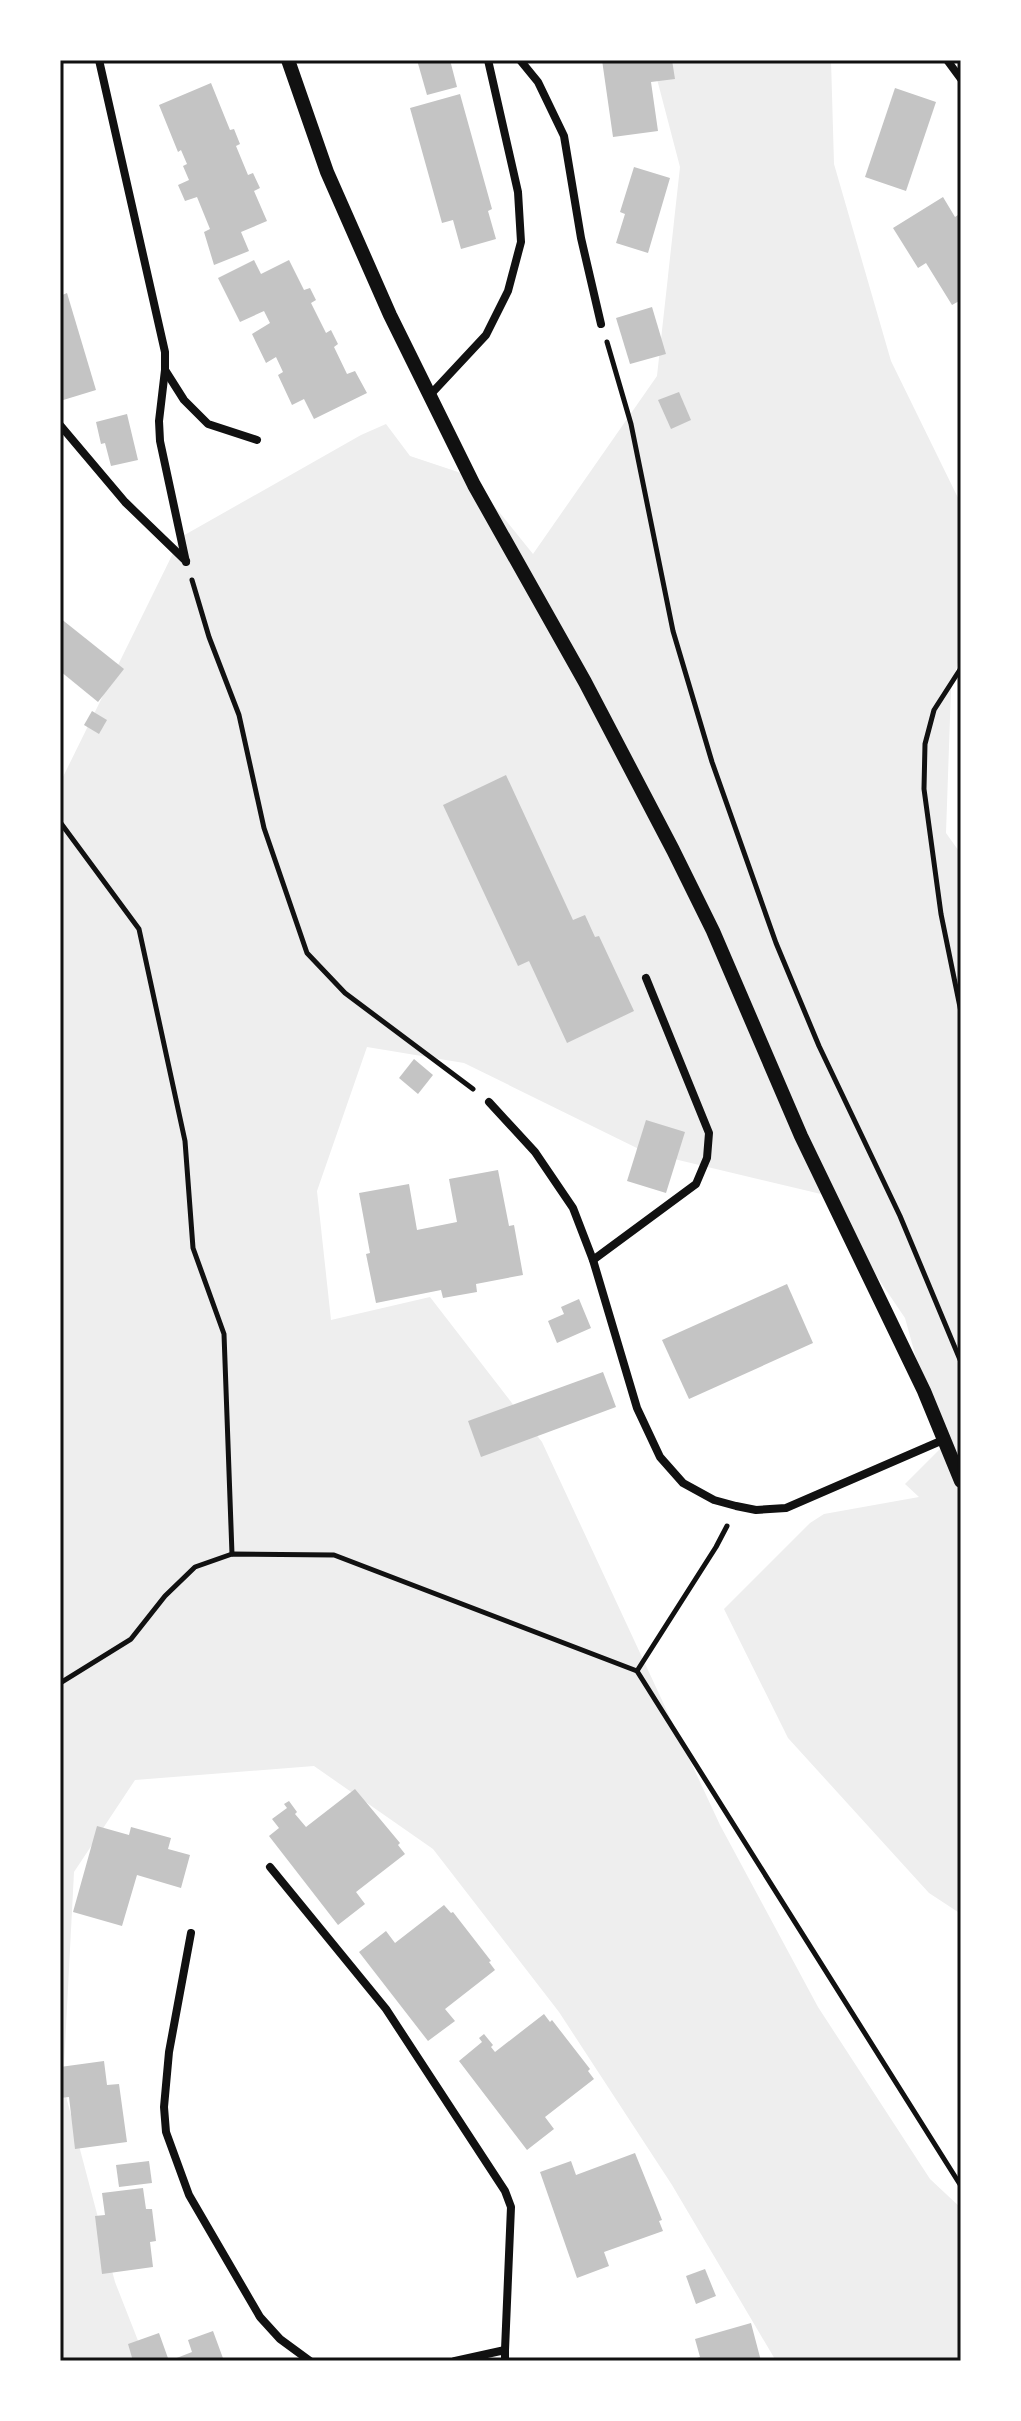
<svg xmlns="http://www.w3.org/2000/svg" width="1021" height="2421" font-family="Roboto,sans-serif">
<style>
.green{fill:#eee}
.building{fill:#c4c4c4}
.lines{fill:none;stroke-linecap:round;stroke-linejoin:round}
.path{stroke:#111;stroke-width:5}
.minor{stroke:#111;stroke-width:8}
.tertiary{stroke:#111;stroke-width:14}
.neatline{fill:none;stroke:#111;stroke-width:3}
</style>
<rect width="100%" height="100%" fill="#fff"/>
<path class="green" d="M652,60H831L834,164L891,361L961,504V651L951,689L946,833L961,854V1914L929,1893L788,1738L724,1609L810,1523L824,1514L919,1497L905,1484L941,1448L905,1318L821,1194L645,1152L464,1063L367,1047L317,1191L331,1320L430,1297L542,1442L720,1825L818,2007L930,2179L961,2208V2361H776L672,2185L559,2012L433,1849L314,1766L135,1780L74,1872L63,2085L115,2282L146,2361H60V783L181,537L361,435L386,424L410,456L470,476L533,554L657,376L680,167Z"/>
<g class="building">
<path d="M417,60H450L457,87L427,95Z"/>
<path d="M602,60H672L675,79L651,82L658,131L613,137Z"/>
<path d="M211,83L230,130L234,129L240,144L236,146L248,175L253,173L260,188L254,191L267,221L241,232L249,251L214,265L204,232L210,229L197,197L185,201L178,185L189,180L183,166L187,164L181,150L178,152L159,105Z"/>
<path d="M895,88L936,102L906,191L865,177Z"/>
<path d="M460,94L492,209L488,211L496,239L461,249L453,220L442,223L410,108Z"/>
<path d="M634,167L670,178L648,253L616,243L625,214L620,212Z"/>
<path d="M943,197L955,217L961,213V300L952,305L926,263L918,268L893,228Z"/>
<path d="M254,260L261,274L289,260L304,290L310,288L316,300L311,303L326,333L331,330L338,344L334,347L347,374L355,371L367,393L314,419L304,399L292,405L278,375L283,372L276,357L266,363L252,334L270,323L264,311L240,322L218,278Z"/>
<path d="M67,293L96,390L60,401V296Z"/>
<path d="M652,307L666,354L630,364L616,318Z"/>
<path d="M679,392L691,420L671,429L658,400Z"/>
<path d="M127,414L138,460L111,466L105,443L101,444L96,422Z"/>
<path d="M60,618L124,669L98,702L60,671Z"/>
<path d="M92,711L107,720L99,734L84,725Z"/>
<path d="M506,775L573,920L585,915L595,937L599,936L634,1011L567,1043L529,961L518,966L443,805Z"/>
<path d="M414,1059L433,1075L418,1094L399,1078Z"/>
<path d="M646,1120L685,1132L666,1193L627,1181Z"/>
<path d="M498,1170L509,1226L514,1225L523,1275L476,1284L477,1292L443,1298L441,1290L376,1303L366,1254L370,1253L359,1193L409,1184L417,1230L457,1222L449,1179Z"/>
<path d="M787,1284L813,1343L689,1399L662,1340Z"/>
<path d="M579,1299L591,1328L557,1343L548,1321L564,1314L561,1307Z"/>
<path d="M603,1372L616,1407L481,1457L468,1421Z"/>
<path d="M355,1789L400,1843L398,1845L405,1854L356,1892L365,1904L338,1925L269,1836L279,1828L272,1819L287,1808L284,1804L289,1801L297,1812L295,1814L306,1827Z"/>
<path d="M97,1826L129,1835L131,1827L171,1838L168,1849L190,1855L181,1888L137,1875L122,1926L73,1912Z"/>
<path d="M444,1905L451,1913L453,1912L491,1961L489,1962L495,1970L445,2009L455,2021L428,2041L359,1952L386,1931L395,1943Z"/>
<path d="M544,2014L550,2022L552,2020L590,2069L588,2071L594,2079L545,2117L554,2129L527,2150L459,2061L482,2042L479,2038L484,2034L493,2045L491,2047L495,2052Z"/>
<path d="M104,2061L107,2085L119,2084L127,2142L75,2149L69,2097L60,2098V2067Z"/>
<path d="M635,2153L662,2220L659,2221L663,2231L604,2252L609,2266L577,2278L540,2172L571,2161L576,2175Z"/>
<path d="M149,2161L152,2183L119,2187L116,2165Z"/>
<path d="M143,2188L146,2209H152L156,2241L150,2242L153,2267L102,2274L95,2216L105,2215L102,2193Z"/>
<path d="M705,2269L716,2296L696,2304L686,2276Z"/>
<path d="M751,2323L761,2361H688L700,2357L695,2339Z"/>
<path d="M213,2331L224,2361H133L128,2344L159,2333L169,2361L192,2352L188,2340Z"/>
</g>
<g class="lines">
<g class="path">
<path d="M607,342L631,424L673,631L712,762L776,943L819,1046L900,1216L961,1362"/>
<path d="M192,580L209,637L239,715L264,828L307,953L345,993L473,1089"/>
<path d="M961,668L934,710L925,744L924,789L941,914L961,1012"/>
<path d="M60,822L139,929L185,1141L193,1248L224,1334L232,1554"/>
<path d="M637,1671L716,1547L727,1526"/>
<path d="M60,1683L131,1639L165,1596L195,1567L232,1554L334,1555L637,1671L961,2186"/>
</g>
<g class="minor">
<path d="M99,60L165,352V370L184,400L208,424L257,440"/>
<path d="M520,60L538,82L564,136L581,238L601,324"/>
<path d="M947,60L961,79"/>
<path d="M165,370L159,421L160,441L186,562"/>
<path d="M430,395L486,335L508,291L521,242L518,192L488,60"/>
<path d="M60,425L125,502L186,561"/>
<path d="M489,1102L535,1152L573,1208L593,1260L637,1408L660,1457L683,1483L714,1500L736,1506L756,1510L786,1508L943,1440"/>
<path d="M593,1260L696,1184L707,1158L709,1133L646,978"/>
<path d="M270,1867L386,2009L505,2191L511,2207L505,2350"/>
<path d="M191,1933L169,2052L164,2107L166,2132L189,2195L260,2317L280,2339L310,2361"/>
<path d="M455,2361L505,2350V2361"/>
</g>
<path class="tertiary" d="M288,60L327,172L390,315L474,485L585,682L673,850L713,931L801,1136L924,1391L961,1481"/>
</g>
<rect width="1021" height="2421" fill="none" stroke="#ffffff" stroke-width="124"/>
<rect x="62" y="62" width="897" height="2297" class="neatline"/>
</svg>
